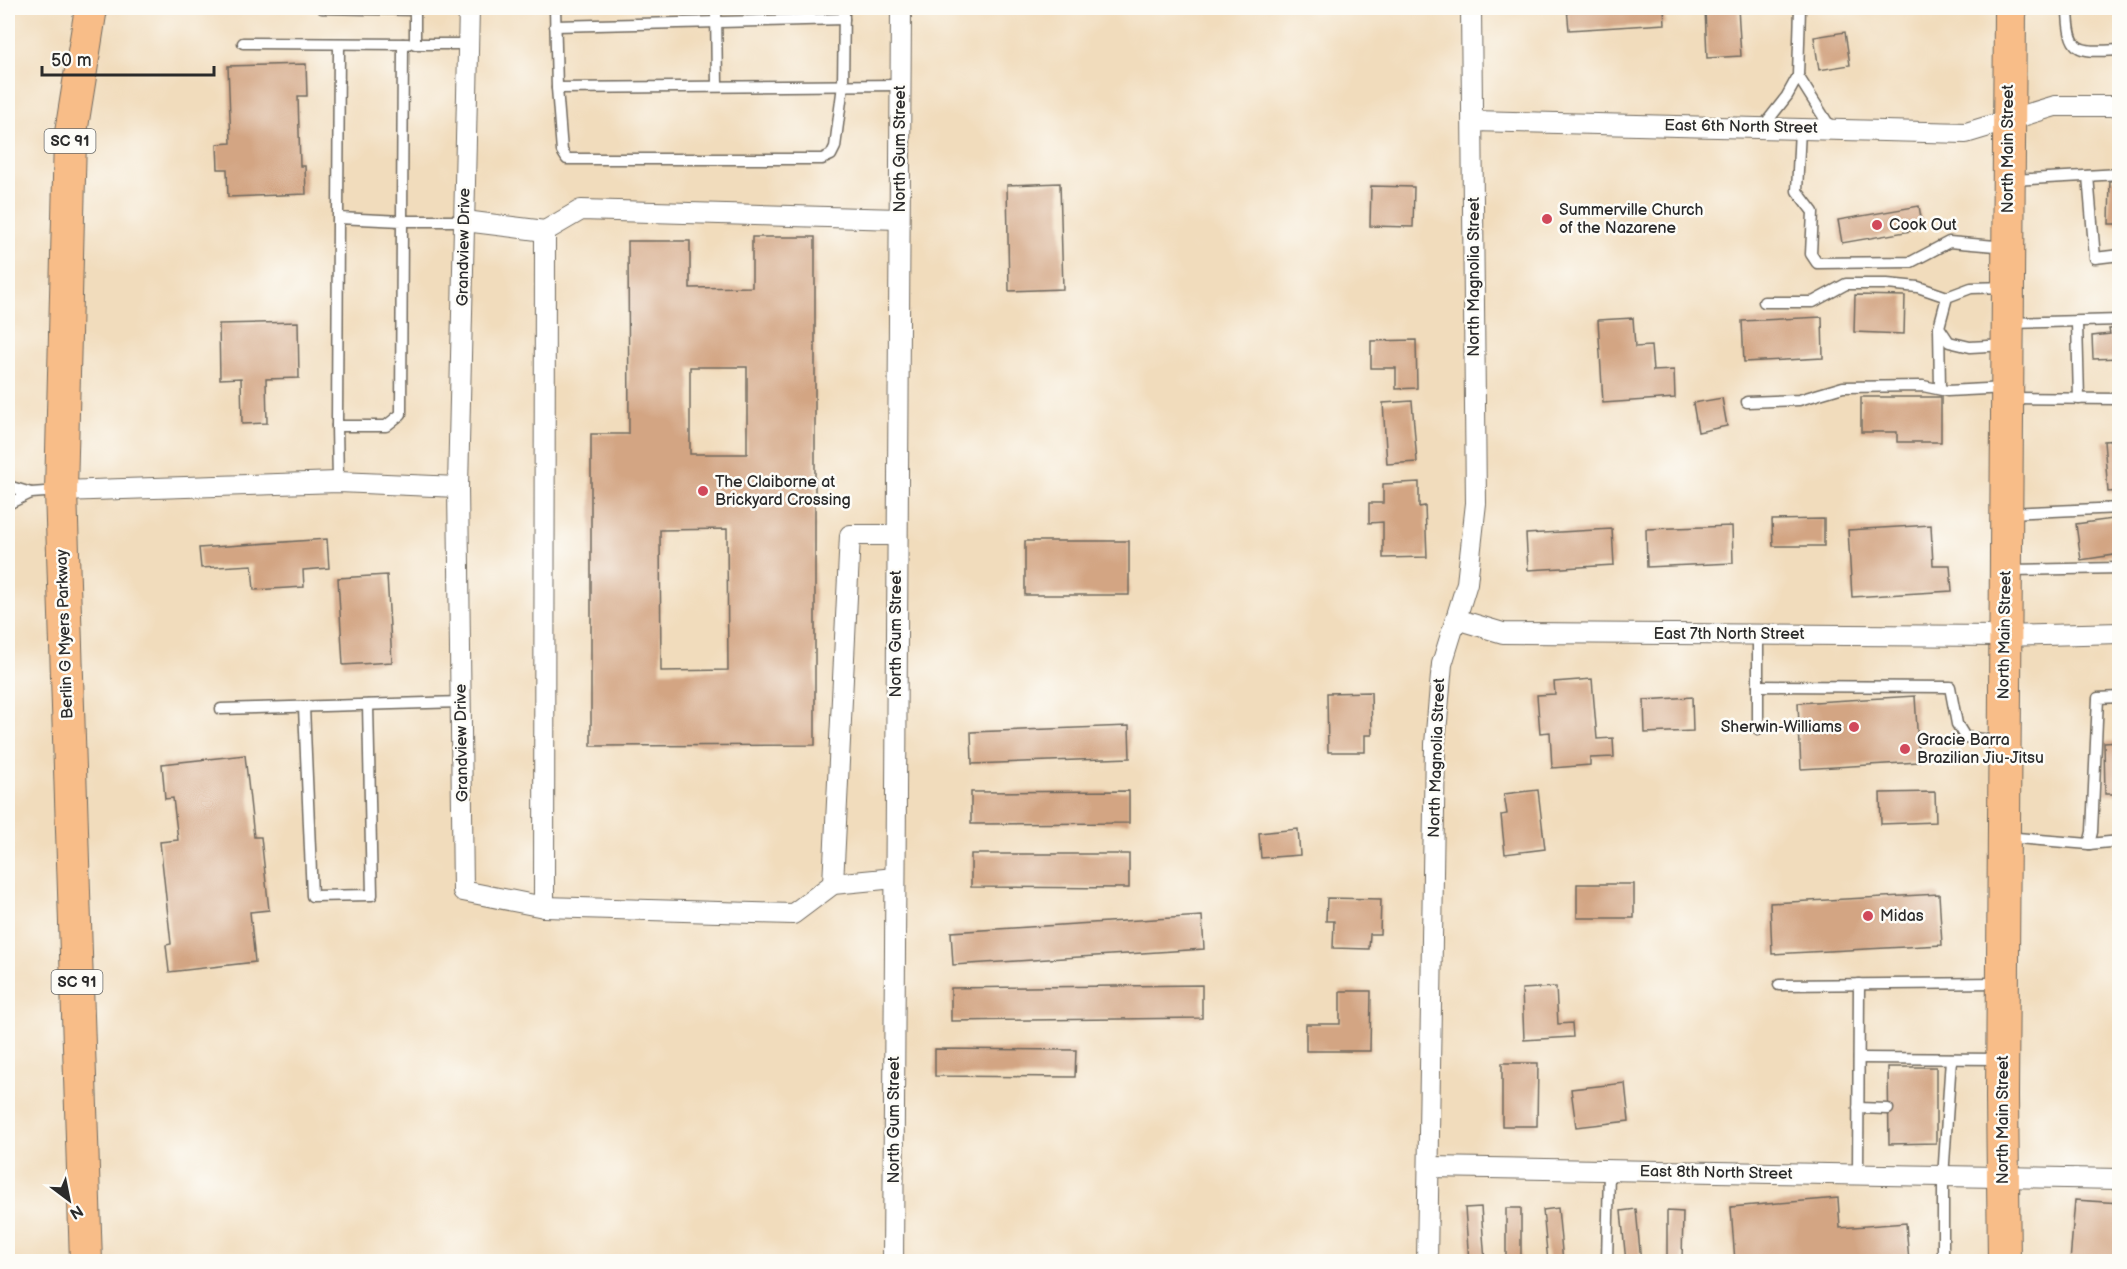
<svg xmlns="http://www.w3.org/2000/svg" width="2127" height="1269" font-family="'Balsamiq Sans',sans-serif">
<style>
.building{fill:#d3a583;fill-rule:evenodd}
.lines{fill:none;stroke-linecap:round;stroke-linejoin:round}
.lane-casing{stroke:#70695e;stroke-width:13}
.street-casing{stroke:#70695e;stroke-width:22}
.primary-casing{stroke:#70695e;stroke-width:34}
.lane{stroke:#fff;stroke-width:10}
.street{stroke:#fff;stroke-width:20}
.primary{stroke:#f8bd88;stroke-width:32}
.poi-dot{fill:#d1495b;stroke:#fdfcf7;stroke-width:2}
.labels{text-anchor:middle;dominant-baseline:central;stroke-width:5;stroke-linejoin:round;paint-order:stroke}
.shield{fill:#fdfcf7;stroke:#6a6a68;stroke-width:1.5}
.shield-label{font-size:15px;font-weight:bold;fill:#2b2b2b}
.street-label{font-size:16px;fill:#2b2b2b;stroke:#fdfcf7}
.poi-label{font-size:16px;fill:#2b2b2b;stroke:#fdfcf7;text-anchor:start}
</style>
<rect width="100%" height="100%" fill="#fdfcf7"/>
<filter id="ink" filterUnits="userSpaceOnUse"><feTurbulence type="fractalNoise" baseFrequency=".0167" numOctaves="2"/><feDisplacementMap in="SourceGraphic" scale="12" xChannelSelector="R" yChannelSelector="G"/><feConvolveMatrix kernelMatrix="1 2 1 2 8 2 1 2 1" color-interpolation-filters="sRGB"/></filter>
<filter id="wash" filterUnits="userSpaceOnUse"><feTurbulence type="fractalNoise" baseFrequency=".008" numOctaves="4" result="noise"/><feDisplacementMap in="SourceGraphic" scale="24" xChannelSelector="R" yChannelSelector="G"/><feGaussianBlur stdDeviation="1.35" result="paint"/><feColorMatrix in="noise" values="0 0 0 0 0 0 0 0 0 0 0 0 0 0 0 0 0 1.4 0 .05"/><feComposite in="paint" operator="in"/></filter>
<g filter="url(#wash)">
<rect width="100%" height="100%" fill="#f1dcbc"/>
<g id="blocks">
<g class="building">
<path d="M1567,8H1664L1665,24L1569,30Z"/>
<path d="M1705,8H1738L1741,56L1707,58Z"/>
<path d="M1845,32L1850,65L1819,70L1814,37Z"/>
<path d="M306,64L307,96H298L300,166H305L306,194L228,197L227,169H218L217,144L231,143L228,66Z"/>
<path d="M2110,179H2120V224H2109Z"/>
<path d="M1060,183L1063,289L1009,291L1007,185Z"/>
<path d="M1371,186L1414,187L1413,227L1370,226Z"/>
<path d="M1919,206L1923,229L1842,243L1838,220Z"/>
<path d="M752,237H815V745L591,746V434H629L628,241H690V288L752,287ZM690,367H747V454H690ZM727,529L728,670L661,671L660,530Z"/>
<path d="M1855,295L1905,296L1904,334L1854,332Z"/>
<path d="M1822,317L1823,358L1744,362L1742,321Z"/>
<path d="M1633,318L1635,347L1651,346L1653,371L1674,370L1675,398L1603,403L1598,320Z"/>
<path d="M298,322L299,378L266,379L267,423L242,424L241,378L220,379L219,324Z"/>
<path d="M2120,328V358L2093,359L2092,336L2110,334L2109,329Z"/>
<path d="M1416,340L1417,388L1396,389V368H1371V341Z"/>
<path d="M1861,397H1941V442H1897V432H1861Z"/>
<path d="M1722,398L1727,426L1698,432L1693,403Z"/>
<path d="M1412,401L1417,462L1387,464L1383,403Z"/>
<path d="M2120,440V491L2108,492L2104,441Z"/>
<path d="M1419,482V507L1425,506L1427,557L1383,558V522L1369,523V503H1383V484Z"/>
<path d="M2120,518V554L2081,560L2076,524Z"/>
<path d="M1824,519V546H1773L1772,520Z"/>
<path d="M1931,525L1933,565H1950L1952,591L1852,597L1848,530Z"/>
<path d="M1732,526L1733,563L1647,567L1646,529Z"/>
<path d="M1612,529L1614,565L1528,570L1526,534Z"/>
<path d="M327,539L329,568L303,570L304,587L254,590L252,565L201,568L199,548Z"/>
<rect x="1025" y="541" width="104" height="54"/>
<path d="M387,575L392,662L343,665L338,578Z"/>
<path d="M1592,679L1597,739L1613,738L1614,757L1590,758V765L1552,768L1550,732L1540,733L1537,695L1555,694L1554,682Z"/>
<path d="M1371,692L1372,735H1365V752H1328L1327,693Z"/>
<path d="M1915,696L1919,762L1801,769L1798,703Z"/>
<path d="M1692,697L1693,731L1645,733L1644,700Z"/>
<path d="M1129,726L1130,758L972,764L971,732Z"/>
<path d="M2120,741V794H2105L2104,742Z"/>
<path d="M245,755L254,837H261L269,910L250,912L255,962L169,972L166,945L171,944L160,842L178,840L173,798L165,799L162,764Z"/>
<path d="M1538,790L1545,849L1505,854L1501,815L1507,814L1504,794Z"/>
<path d="M1129,791V823L971,824V792Z"/>
<path d="M1935,792L1936,822L1881,824L1880,793Z"/>
<path d="M1298,829L1300,855L1261,858L1259,833Z"/>
<path d="M971,854H1129V888L971,887Z"/>
<rect x="1577" y="884" width="57" height="34"/>
<path d="M1939,894L1942,945L1772,954L1770,903Z"/>
<path d="M1327,898L1381,899L1380,934H1370L1369,949L1333,948L1334,921H1326Z"/>
<path d="M1202,916L1204,949L953,965L951,932Z"/>
<path d="M1202,985V1018L951,1021V988Z"/>
<path d="M1556,987L1558,1024L1572,1023L1573,1037L1524,1040L1522,989Z"/>
<path d="M1340,991H1371L1370,1051H1306V1024H1340Z"/>
<path d="M935,1049L1076,1050L1075,1077L935,1076Z"/>
<path d="M1502,1063H1538L1537,1126H1502Z"/>
<path d="M1888,1067H1936V1143L1889,1144Z"/>
<path d="M1625,1083L1629,1121L1576,1127L1571,1089Z"/>
<path d="M1838,1198L1840,1228L1906,1223L1909,1262H1735L1731,1207Z"/>
<path d="M2075,1200L2120,1203V1262H2070Z"/>
<path d="M1481,1207L1485,1262H1469L1465,1208Z"/>
<rect x="1506" y="1208" width="15" height="51"/>
<path d="M1558,1208L1563,1262H1548L1543,1210Z"/>
<path d="M1636,1209L1641,1262H1626L1621,1211Z"/>
<path d="M1667,1211L1683,1212L1682,1262H1667Z"/>
</g>
</g>
</g>
<g filter="url(#ink)">
<use href="#blocks" fill-opacity="0" stroke="#70695e" stroke-width="1.5"/>
<g class="lines">
<g class="lane-casing">
<g id="lane">
<path d="M322,8L415,10V44H468"/>
<path d="M555,8L557,88L900,85"/>
<path d="M716,8L717,86"/>
<path d="M2068,8C2069,54 2077,52 2120,50"/>
<path d="M555,26L844,19"/>
<path d="M243,43L408,44"/>
<path d="M403,44L402,221H465"/>
<path d="M1798,76L1832,130"/>
<path d="M557,88L562,151L567,159H822L831,155L835,147L843,85L844,8"/>
<path d="M1762,128L1787,96L1798,76L1800,8"/>
<path d="M1800,129L1797,191L1813,212L1811,254L1817,263L1911,262L1949,242L2007,247"/>
<path d="M2088,176L2095,258L2120,255"/>
<path d="M2012,180L2120,174"/>
<path d="M338,218L337,426H386L401,414L402,221L338,218L339,44"/>
<path d="M1764,302H1813L1846,284H1887L1918,287L1947,297"/>
<path d="M2009,323L2120,320"/>
<path d="M2077,323L2079,399"/>
<path d="M1939,327L1940,389"/>
<path d="M2006,345L1970,347L1949,342L1939,327L1947,297L1971,288L2007,287"/>
<path d="M2009,398L2120,399"/>
<path d="M1747,402L1799,400L1843,387L1923,386L1947,391L2006,388"/>
<path d="M337,426L338,482"/>
<path d="M8,486L31,493"/>
<path d="M8,504L31,493L59,491"/>
<path d="M2009,513L2120,508"/>
<path d="M2009,570L2120,568"/>
<path d="M1758,686L1950,687L1957,724L1965,737L2000,741"/>
<path d="M304,707L312,896L372,895L368,705"/>
<path d="M221,709L461,702"/>
<path d="M1758,729V634"/>
<path d="M2005,837L2089,844L2092,832L2098,698L2120,697"/>
<path d="M2089,844L2120,841"/>
<path d="M1779,985L2000,983"/>
<path d="M1859,1058L1999,1059"/>
<path d="M1858,1108L1888,1109"/>
<path d="M1858,1176L1859,984"/>
<path d="M1607,1262L1609,1171"/>
<path d="M1943,1262V1178L1951,1059"/>
</g>
</g>
<g class="street-casing">
<g id="street">
<path d="M1473,121L1966,133L2055,106H2120"/>
<path d="M465,221L545,231L581,210L899,219"/>
<path d="M458,487L463,891L544,907L545,231"/>
<path d="M61,491L338,482L458,487L469,8"/>
<path d="M1456,619L1503,633L2004,636L2120,633"/>
<path d="M833,884L850,535H897"/>
<path d="M544,907L793,914L833,884L895,878"/>
<path d="M1429,1167L2120,1179"/>
<path d="M893,1262L901,8"/>
<path d="M1427,1262L1435,744L1442,664L1467,583L1476,503L1471,8"/>
</g>
</g>
<g class="primary-casing">
<g id="primary">
<path d="M86,1262L61,491L70,139L91,8"/>
<path d="M2004,1262L2002,1097L2010,8"/>
</g>
</g>
<use href="#lane" class="lane"/>
<use href="#street" class="street"/>
<use href="#primary" class="primary"/>
</g>
</g>
<g class="poi-dot">
<circle cx="1547" cy="219" r="6"/>
<circle cx="1877" cy="225" r="6"/>
<circle cx="703" cy="491" r="6"/>
<circle cx="1854" cy="727" r="6"/>
<circle cx="1905" cy="749" r="6"/>
<circle cx="1868" cy="916" r="6"/>
</g>
<g class="labels">
<g class="shield">
<rect x="44.5" y="129" width="51" height="24" rx="4.5"/>
<rect x="51.5" y="970" width="51" height="24" rx="4.5"/>
</g>
<g class="shield-label">
<text x="70" y="141">SC 91</text>
<text x="77" y="982">SC 91</text>
</g>
<g class="street-label">
<text transform="translate(1741 127) rotate(1)">East 6th North Street</text>
<text transform="translate(900 149) rotate(-90)">North Gum Street</text>
<text transform="translate(2008 149) rotate(-90)">North Main Street</text>
<text transform="translate(464 247) rotate(-89)">Grandview Drive</text>
<text transform="translate(1474 277) rotate(-90)">North Magnolia Street</text>
<text transform="translate(65 634) rotate(-92)">Berlin G Myers Parkway</text>
<text transform="translate(896 634) rotate(-90)">North Gum Street</text>
<text x="1729" y="634">East 7th North Street</text>
<text transform="translate(2005 635) rotate(-89)">North Main Street</text>
<text transform="translate(462 743) rotate(-91)">Grandview Drive</text>
<text transform="translate(1437 758) rotate(-88)">North Magnolia Street</text>
<text transform="translate(894 1120) rotate(-90)">North Gum Street</text>
<text transform="translate(2003 1120) rotate(-90)">North Main Street</text>
<text transform="translate(1716 1173) rotate(1)">East 8th North Street</text>
</g>
<g class="poi-label">
<text x="1559" y="210">Summerville Church<tspan x="1559" dy="18">of the Nazarene</tspan></text>
<text x="1889" y="225">Cook Out</text>
<text x="715" y="482">The Claiborne at<tspan x="715" dy="18">Brickyard Crossing</tspan></text>
<text x="1842" y="727" text-anchor="end">Sherwin-Williams</text>
<text x="1917" y="740">Gracie Barra<tspan x="1917" dy="18">Brazilian Jiu-Jitsu</tspan></text>
<text x="1880" y="916">Midas</text>
</g>
</g>
<rect width="2127" height="1269" fill="none" stroke="#fdfcf7" stroke-width="30"/>
<g transform="translate(69 1200) rotate(148)" stroke="#fdfcf7" stroke-width="4.5" paint-order="stroke">
<path d="M0-4.5L10 22L0 15L-10 22Z" fill="#2b2b2b"/>
<text y="-9" font-size="16" font-weight="bold" text-anchor="middle" fill="#2b2b2b">N</text>
</g>
<path d="M42 66v9h172v-9" fill="none" stroke="#2b2b2b" stroke-width="3"/>
<text x="51" y="66" font-size="18" fill="#2b2b2b" stroke="#fdfcf7" stroke-width="4.5" paint-order="stroke">50 m</text>
</svg>
